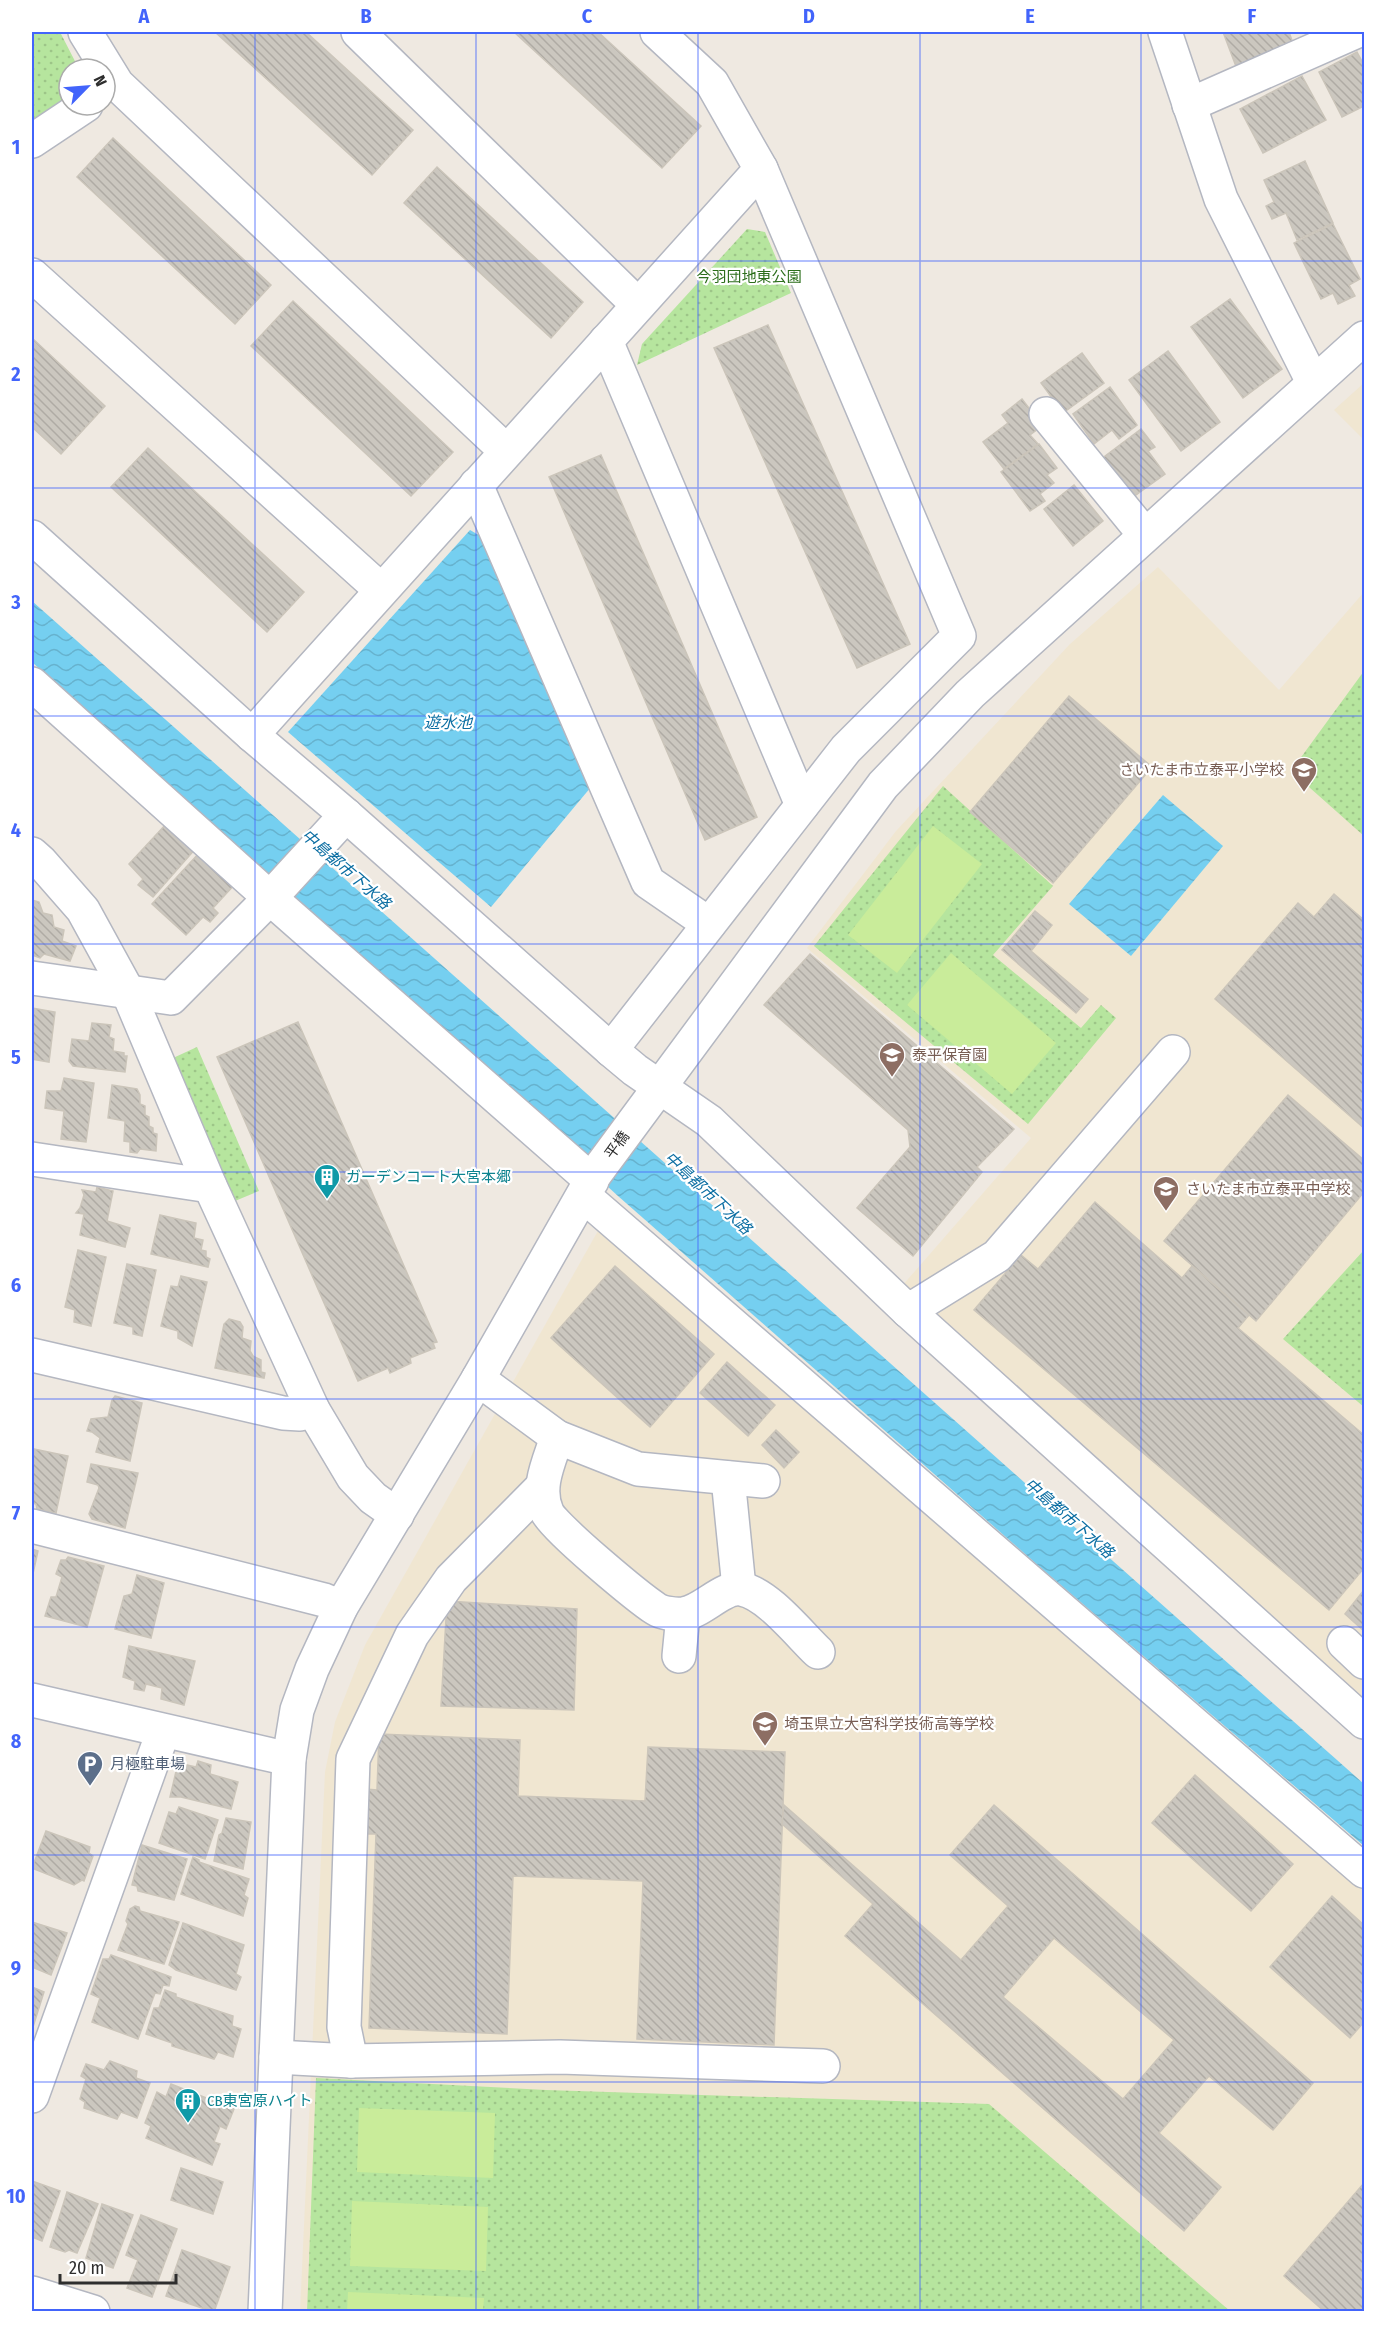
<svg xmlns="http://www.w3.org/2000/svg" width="1396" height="2343" font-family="'Fira Sans Condensed','Noto Sans JP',sans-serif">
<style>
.education{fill:#f0e6d1}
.park{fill:url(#park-dots)}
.pitch{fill:#c9ec9a}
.water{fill:url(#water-waves)}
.building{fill:url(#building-back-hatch);stroke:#cbc5ba;stroke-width:1.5;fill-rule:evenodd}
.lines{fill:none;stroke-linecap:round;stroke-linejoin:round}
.minor-casing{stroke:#b4b7c1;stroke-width:36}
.minor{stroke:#fff;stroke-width:33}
.grid{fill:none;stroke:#4264fb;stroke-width:1.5;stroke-opacity:0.55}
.labels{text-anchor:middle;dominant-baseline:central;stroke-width:4.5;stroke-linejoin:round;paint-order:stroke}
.park-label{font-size:15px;fill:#2c6e1b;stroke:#fff}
.education-label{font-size:15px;fill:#785e54;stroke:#fff;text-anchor:start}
.street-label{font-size:15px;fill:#2e2e2e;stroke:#fff}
.culture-label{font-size:15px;fill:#0d838f;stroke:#fff;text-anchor:start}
.service-label{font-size:15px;fill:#4e5e75;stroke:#fff;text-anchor:start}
.water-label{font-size:16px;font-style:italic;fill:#0d6fa3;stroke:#fff}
.neatline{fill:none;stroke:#4264fb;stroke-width:2}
.grid-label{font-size:20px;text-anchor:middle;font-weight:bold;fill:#4264fb}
</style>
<defs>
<pattern id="park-dots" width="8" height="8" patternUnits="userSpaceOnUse" patternTransform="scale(1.5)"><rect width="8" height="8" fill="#b6e59e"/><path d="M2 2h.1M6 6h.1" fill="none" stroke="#9dc588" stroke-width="1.8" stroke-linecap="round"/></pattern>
<pattern id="water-waves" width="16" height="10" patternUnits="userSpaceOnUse" patternTransform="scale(1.5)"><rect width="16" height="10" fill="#75cff0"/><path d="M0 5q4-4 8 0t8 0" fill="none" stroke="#66b2ce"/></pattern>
<pattern id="building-back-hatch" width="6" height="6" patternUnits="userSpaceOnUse" patternTransform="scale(1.5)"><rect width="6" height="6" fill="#cbc7bf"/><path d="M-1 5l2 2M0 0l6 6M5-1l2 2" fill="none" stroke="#afaba4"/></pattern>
</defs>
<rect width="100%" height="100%" fill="#efe9e1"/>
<g class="education">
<path d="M1364,383V440L1334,410Z"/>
<path d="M1158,567L1279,690L1364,592V1702L902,1286L1031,1138L807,948L896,831L1070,644Z"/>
<path d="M599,1229L1364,1891V2311L300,2312L325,1772L335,1722L365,1645Z"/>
</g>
<g class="park">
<path d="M32,32H60L79,69H69V97L32,122Z"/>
<path d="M747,229L765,232L791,293L637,365L642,344Z"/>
<path d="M1364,671V836L1291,771Z"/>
<path d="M943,786L1053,886L993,955L1081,1028L1101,1005L1116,1018L1028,1124L814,946Z"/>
<path d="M197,1047L259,1191L235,1201L173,1058Z"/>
<path d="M1364,1250V1407L1283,1339Z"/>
<path d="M316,2078L546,2090L989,2104L1230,2311L307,2312Z"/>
</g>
<g class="pitch">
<path d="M933,826L982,864L897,973L848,935Z"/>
<path d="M951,953L1056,1043L1012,1094L907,1005Z"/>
<path d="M359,2108L495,2113L493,2178L357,2172Z"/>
<path d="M352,2201L488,2207L486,2271L350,2266Z"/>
<path d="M348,2292L484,2298L483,2311H347Z"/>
</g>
<g class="water">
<path d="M470,530L496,545L596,781L491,907L288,732Z"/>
<path d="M32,601L1364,1784V1846L1041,1568L618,1196L32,662Z"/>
<path d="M1163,795L1223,846L1131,956L1069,904Z"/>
</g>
<g class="building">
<path d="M215,32H306L413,130L372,175Z"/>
<path d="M514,32H598L701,126L662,168Z"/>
<path d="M1223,32H1289L1294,46L1237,69Z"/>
<path d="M1357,52L1364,65V106L1342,117L1319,72Z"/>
<path d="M1302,76L1326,120L1263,153L1240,109Z"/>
<path d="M113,138L271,285L235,324L77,177Z"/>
<path d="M1305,161L1333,223L1297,240L1286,213L1272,219L1266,206L1274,202L1264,180Z"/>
<path d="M437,167L583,302L551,338L404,203Z"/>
<path d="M1333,224L1360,279L1349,285L1355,296L1338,304L1333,293L1321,299L1294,243Z"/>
<path d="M1230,299L1282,369L1243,398L1191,327Z"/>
<path d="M293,301L453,452L411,496L251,346Z"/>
<path d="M768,325L910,644L857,668L714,348Z"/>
<path d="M32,338L105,406L61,454L32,427Z"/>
<path d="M1168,351L1220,422L1181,451L1129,380Z"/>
<path d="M1082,353L1104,383L1063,413L1041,383Z"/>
<path d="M1110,387L1137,425L1119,439L1112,430L1094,444L1073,414Z"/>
<path d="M1022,399L1035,416L1038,429L1030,435L1038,444L1004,469L983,442L1008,423L1002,415Z"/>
<path d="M1141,429L1155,447L1148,451L1165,474L1129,500L1100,460Z"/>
<path d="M1039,444L1057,468L1047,475L1054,483L1040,494L1045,501L1030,511L1001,472Z"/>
<path d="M148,448L304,592L267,632L111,487Z"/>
<path d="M601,455L757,817L705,840L549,477Z"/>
<path d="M1074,485L1103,521L1073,546L1044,509Z"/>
<path d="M1069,696L1152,767L1053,883L970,812Z"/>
<path d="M167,823L196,848L153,897L138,885L143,879L129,864Z"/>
<path d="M200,852L235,884L213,908L218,913L210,922L203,917L186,935L152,904Z"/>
<path d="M1334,894L1364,920V1128L1215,999L1298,903L1314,917Z"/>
<path d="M32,900L39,902L43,913L52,915L54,927L64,930L62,941L76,946L70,961L44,954L40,958L32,955Z"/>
<path d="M1035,911L1052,925L1031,951L1088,999L1076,1013L1002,950Z"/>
<path d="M810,954L1014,1129L977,1167L982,1172L913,1256L857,1208L910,1147L908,1130L764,1005Z"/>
<path d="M32,1008L55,1012L49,1062L32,1059Z"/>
<path d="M298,1022L437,1342L433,1343L435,1348L410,1358L411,1363L390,1373L388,1368L358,1381L217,1057Z"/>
<path d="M92,1023L111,1025L109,1037L114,1039L113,1051L124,1053V1056H127L125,1072L73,1066L69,1061L72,1039L89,1041Z"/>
<path d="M64,1078L94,1083L86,1142L61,1139L64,1111L45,1108L47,1091H61Z"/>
<path d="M112,1085L137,1089L140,1095V1104L145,1106V1115L149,1117V1126L153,1128V1133L157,1134L156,1151L140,1149L137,1153L130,1152V1142L124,1141L125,1121L108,1118Z"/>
<path d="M1288,1095L1364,1160V1192L1256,1321L1164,1241Z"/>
<path d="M97,1187L113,1191L107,1221L130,1228L125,1247L80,1235L84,1214L76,1213L80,1208L84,1195L82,1190L96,1192Z"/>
<path d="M1095,1202L1182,1278L1192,1266L1249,1315L1238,1328L1364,1435V1568L1329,1610L974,1310L1021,1255L1038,1269Z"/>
<path d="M160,1215L196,1223L194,1238L203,1240L201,1250L206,1251V1257L210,1259L208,1267L151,1254Z"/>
<path d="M78,1250L106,1257L91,1326L74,1322L75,1310L65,1307Z"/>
<path d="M127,1264L156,1270L142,1336L133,1334V1327L114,1323Z"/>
<path d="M615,1266L714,1354L650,1427L551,1338Z"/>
<path d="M181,1276L207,1282L192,1346L178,1338V1331L161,1326L171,1286L178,1287Z"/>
<path d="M229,1319L240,1322L243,1327L242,1338L251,1341L250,1351L253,1356L261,1360V1372L265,1373L264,1378L215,1368L224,1324Z"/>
<path d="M727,1362L775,1405L748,1436L700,1393Z"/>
<path d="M115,1396L142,1403L130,1461L96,1452L100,1438L92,1432L87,1431L91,1419L108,1417L112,1400Z"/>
<path d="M776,1430L799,1452L784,1468L762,1445Z"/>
<path d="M34,1449L68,1456L56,1513L37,1509L36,1504L32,1503V1450Z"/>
<path d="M91,1464L138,1473L125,1528L92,1519L89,1514L99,1488L98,1485L87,1482Z"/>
<path d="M32,1549L38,1551L32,1578Z"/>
<path d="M68,1557L104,1566L87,1627L45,1616L51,1597H56L62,1577L56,1574L61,1560H66Z"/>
<path d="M137,1575L164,1583L151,1638L115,1629L124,1596L132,1594Z"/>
<path d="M1364,1590V1631L1345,1614Z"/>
<path d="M447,1601L577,1609L574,1710L441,1706Z"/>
<path d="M129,1646L195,1661L184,1705L161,1699L162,1688L146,1684L144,1691L134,1689L135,1681L123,1677Z"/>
<path d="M379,1734L520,1740L518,1796L645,1801L648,1747L785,1752L774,2045L637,2039L643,1881L513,1876L507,2034L369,2028L376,1834H365L366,1789L377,1790Z"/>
<path d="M198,1761L211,1765L210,1774L238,1782L231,1809L181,1797H170L178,1763L196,1767Z"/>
<path d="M1195,1775L1293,1864L1251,1911L1152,1823Z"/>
<path d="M784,1805L961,1960L1008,1906L950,1855L994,1805L1313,2083L1273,2130L1209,2076L1159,2133L1221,2187L1184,2231L845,1936L873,1904L782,1824ZM1054,1938L1174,2040L1123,2099L1003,1997Z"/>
<path d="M179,1807L218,1820L205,1859L159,1843L169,1812L176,1814Z"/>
<path d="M226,1818L251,1822L243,1869L214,1861L219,1835L222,1833Z"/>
<path d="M46,1831L90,1847L89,1853L93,1856L84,1881L82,1880L74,1885L32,1868Z"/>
<path d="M142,1845L187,1859L174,1900L138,1891L137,1886L132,1885Z"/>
<path d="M193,1857L199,1860V1862L249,1879L244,1895L248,1898L243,1916L181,1894Z"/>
<path d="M1332,1896L1364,1925V2022L1350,2038L1270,1967Z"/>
<path d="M135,1906L139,1907L140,1911L179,1922L164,1964L118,1950L128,1924L126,1921L130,1909Z"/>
<path d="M32,1922L67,1933L51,1975L32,1967Z"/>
<path d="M183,1923L244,1945L236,1974L241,1977L236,1990L176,1970L169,1965Z"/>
<path d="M111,1955L171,1977L169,1986L163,1985L160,1994L155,1993L138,2039L92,2022L100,1998L91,1994L103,1959H109Z"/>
<path d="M32,1987L44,1992L32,2030Z"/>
<path d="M165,1990L176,1994V1997L233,2016L232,2026L241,2029L233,2057L218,2052L214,2059L172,2046V2043L146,2034L154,2008H159Z"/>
<path d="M110,2061L137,2071L136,2078L150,2083L137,2118L121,2112L117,2119L84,2108L85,2102L80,2099L86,2079L81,2076L86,2064L104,2070Z"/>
<path d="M171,2084L234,2109L226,2129L220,2126L214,2142L220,2144L212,2165L146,2138L151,2126L145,2123L157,2092L166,2097Z"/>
<path d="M181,2168L223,2182L213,2214L171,2200Z"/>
<path d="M32,2181L60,2191L42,2241L32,2237Z"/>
<path d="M1364,2183V2312H1325L1284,2276Z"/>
<path d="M67,2192L98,2204L77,2253L69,2250L65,2252L50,2247Z"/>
<path d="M102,2204L133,2215L113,2268L86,2258Z"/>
<path d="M141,2215L177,2229L152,2297L127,2288L138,2260L126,2255Z"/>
<path d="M182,2250L230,2267L214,2312L166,2296Z"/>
</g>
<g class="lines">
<g class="minor-casing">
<g id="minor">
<path d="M85,32L117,84L506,451"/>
<path d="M358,32L638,305"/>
<path d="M1165,32L1221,199L1313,382"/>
<path d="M1189,105L1355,32"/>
<path d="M32,141L86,105"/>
<path d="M32,275L381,590"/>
<path d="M606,341L802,805"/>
<path d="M1046,414L1145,535"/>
<path d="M476,485L648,882L709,924"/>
<path d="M32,537L252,735L346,815L611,1050L635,1070L709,1121L908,1311L997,1256L1173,1052"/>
<path d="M32,684L270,898L592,1181"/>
<path d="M252,735L761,169L712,83L657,32"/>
<path d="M32,854L41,862L83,910L128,992L210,1186L313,1410L353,1477L373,1498L397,1515"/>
<path d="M32,978L171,998L270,898L346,815"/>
<path d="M611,1050L846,749L959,636L761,169"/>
<path d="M32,1159L210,1186"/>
<path d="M584,1196L1364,1871"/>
<path d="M908,1311L1364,1722"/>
<path d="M32,1355L283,1413L300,1414L313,1410"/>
<path d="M478,1379L557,1437L638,1469L763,1481"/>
<path d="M557,1437C549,1462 536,1487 547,1512C553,1527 639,1598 656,1609C662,1613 676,1615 683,1614C702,1612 723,1586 741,1589C767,1593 799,1634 818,1652"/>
<path d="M728,1478L739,1588"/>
<path d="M32,1526L324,1600L341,1607"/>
<path d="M1344,1643L1364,1662"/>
<path d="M679,1656L683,1615"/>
<path d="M32,1700L289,1759"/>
<path d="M276,2057L351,2061L560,2057L823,2066"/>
<path d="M351,2061L344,2027L353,1759L412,1635L451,1579L541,1488"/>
<path d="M32,2096L163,1732"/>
<path d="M32,2293L93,2312"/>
<path d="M265,2312L289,1759L297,1710L312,1669L341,1607L478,1379L593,1177L883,785L970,694L1364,338"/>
</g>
</g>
<use href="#minor" class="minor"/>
</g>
<path class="grid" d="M255,32V2312M476,32V2312M698,32V2312M920,32V2312M1141,32V2312M32,261H1364M32,488H1364M32,716H1364M32,944H1364M32,1172H1364M32,1399H1364M32,1627H1364M32,1855H1364M32,2082H1364"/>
<defs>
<g id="school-pin" transform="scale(1.35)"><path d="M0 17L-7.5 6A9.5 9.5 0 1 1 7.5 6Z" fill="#8d6e63" stroke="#fff"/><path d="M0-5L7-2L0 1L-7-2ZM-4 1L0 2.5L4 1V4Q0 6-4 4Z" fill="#fff"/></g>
<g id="building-pin" transform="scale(1.35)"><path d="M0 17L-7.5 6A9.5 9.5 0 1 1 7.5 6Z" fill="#0f9aa8" stroke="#fff"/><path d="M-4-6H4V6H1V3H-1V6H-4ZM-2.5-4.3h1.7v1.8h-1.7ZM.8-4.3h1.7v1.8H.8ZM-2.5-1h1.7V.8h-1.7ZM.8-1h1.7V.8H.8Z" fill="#fff"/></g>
<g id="parking-pin" transform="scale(1.35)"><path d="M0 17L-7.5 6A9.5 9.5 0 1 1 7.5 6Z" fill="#5c6f8a" stroke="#fff"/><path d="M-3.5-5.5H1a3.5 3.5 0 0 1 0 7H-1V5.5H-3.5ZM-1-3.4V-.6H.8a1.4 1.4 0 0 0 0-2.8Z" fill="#fff"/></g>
</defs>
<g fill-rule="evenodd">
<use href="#school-pin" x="1304" y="770"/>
<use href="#school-pin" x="892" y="1055"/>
<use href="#building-pin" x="327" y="1177"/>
<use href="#school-pin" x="1166" y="1189"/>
<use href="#school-pin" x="765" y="1724"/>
<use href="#parking-pin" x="90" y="1764"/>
<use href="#building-pin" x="188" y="2101"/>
</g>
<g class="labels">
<g class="park-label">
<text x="749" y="277">今羽団地東公園</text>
</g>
<g class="education-label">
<text x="1284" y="770" text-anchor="end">さいたま市立泰平小学校</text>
<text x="912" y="1055">泰平保育園</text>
<text x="1186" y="1189">さいたま市立泰平中学校</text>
<text x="784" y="1724">埼玉県立大宮科学技術高等学校</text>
</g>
<g class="street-label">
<text transform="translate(617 1145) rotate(-54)">平橋</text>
</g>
<g class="culture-label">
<text x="346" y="1177">ガーデンコート大宮本郷</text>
<text x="207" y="2101">CB東宮原ハイト</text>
</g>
<g class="service-label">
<text x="110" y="1764">月極駐車場</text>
</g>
<g class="water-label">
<text x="448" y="722">遊水池</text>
<text transform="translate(346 869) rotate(41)">中島都市下水路</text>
<text transform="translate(708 1193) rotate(43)">中島都市下水路</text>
<text transform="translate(1069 1518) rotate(41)">中島都市下水路</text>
</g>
</g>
<rect width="1396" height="2343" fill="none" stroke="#ffffff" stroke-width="66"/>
<g transform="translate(87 87) rotate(65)"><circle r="28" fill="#ffffff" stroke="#ababab" stroke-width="1.5"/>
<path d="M0-4.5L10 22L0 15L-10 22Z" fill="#4264fb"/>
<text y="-9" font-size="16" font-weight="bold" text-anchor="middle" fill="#2e2e2e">N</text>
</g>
<path d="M60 2274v9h116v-9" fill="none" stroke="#2e2e2e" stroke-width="3"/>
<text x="69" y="2274" font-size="18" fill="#2e2e2e" stroke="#ffffff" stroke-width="4.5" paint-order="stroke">20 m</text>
<rect x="33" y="33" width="1330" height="2277" class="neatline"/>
<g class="grid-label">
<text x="144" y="23">A</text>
<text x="366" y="23">B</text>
<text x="587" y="23">C</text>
<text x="809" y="23">D</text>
<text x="1030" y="23">E</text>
<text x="1252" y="23">F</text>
<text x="16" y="154">1</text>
<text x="16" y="381">2</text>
<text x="16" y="609">3</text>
<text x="16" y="837">4</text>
<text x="16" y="1064">5</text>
<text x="16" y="1292">6</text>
<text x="16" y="1520">7</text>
<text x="16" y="1748">8</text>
<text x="16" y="1975">9</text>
<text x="16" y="2203">10</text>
</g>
</svg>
